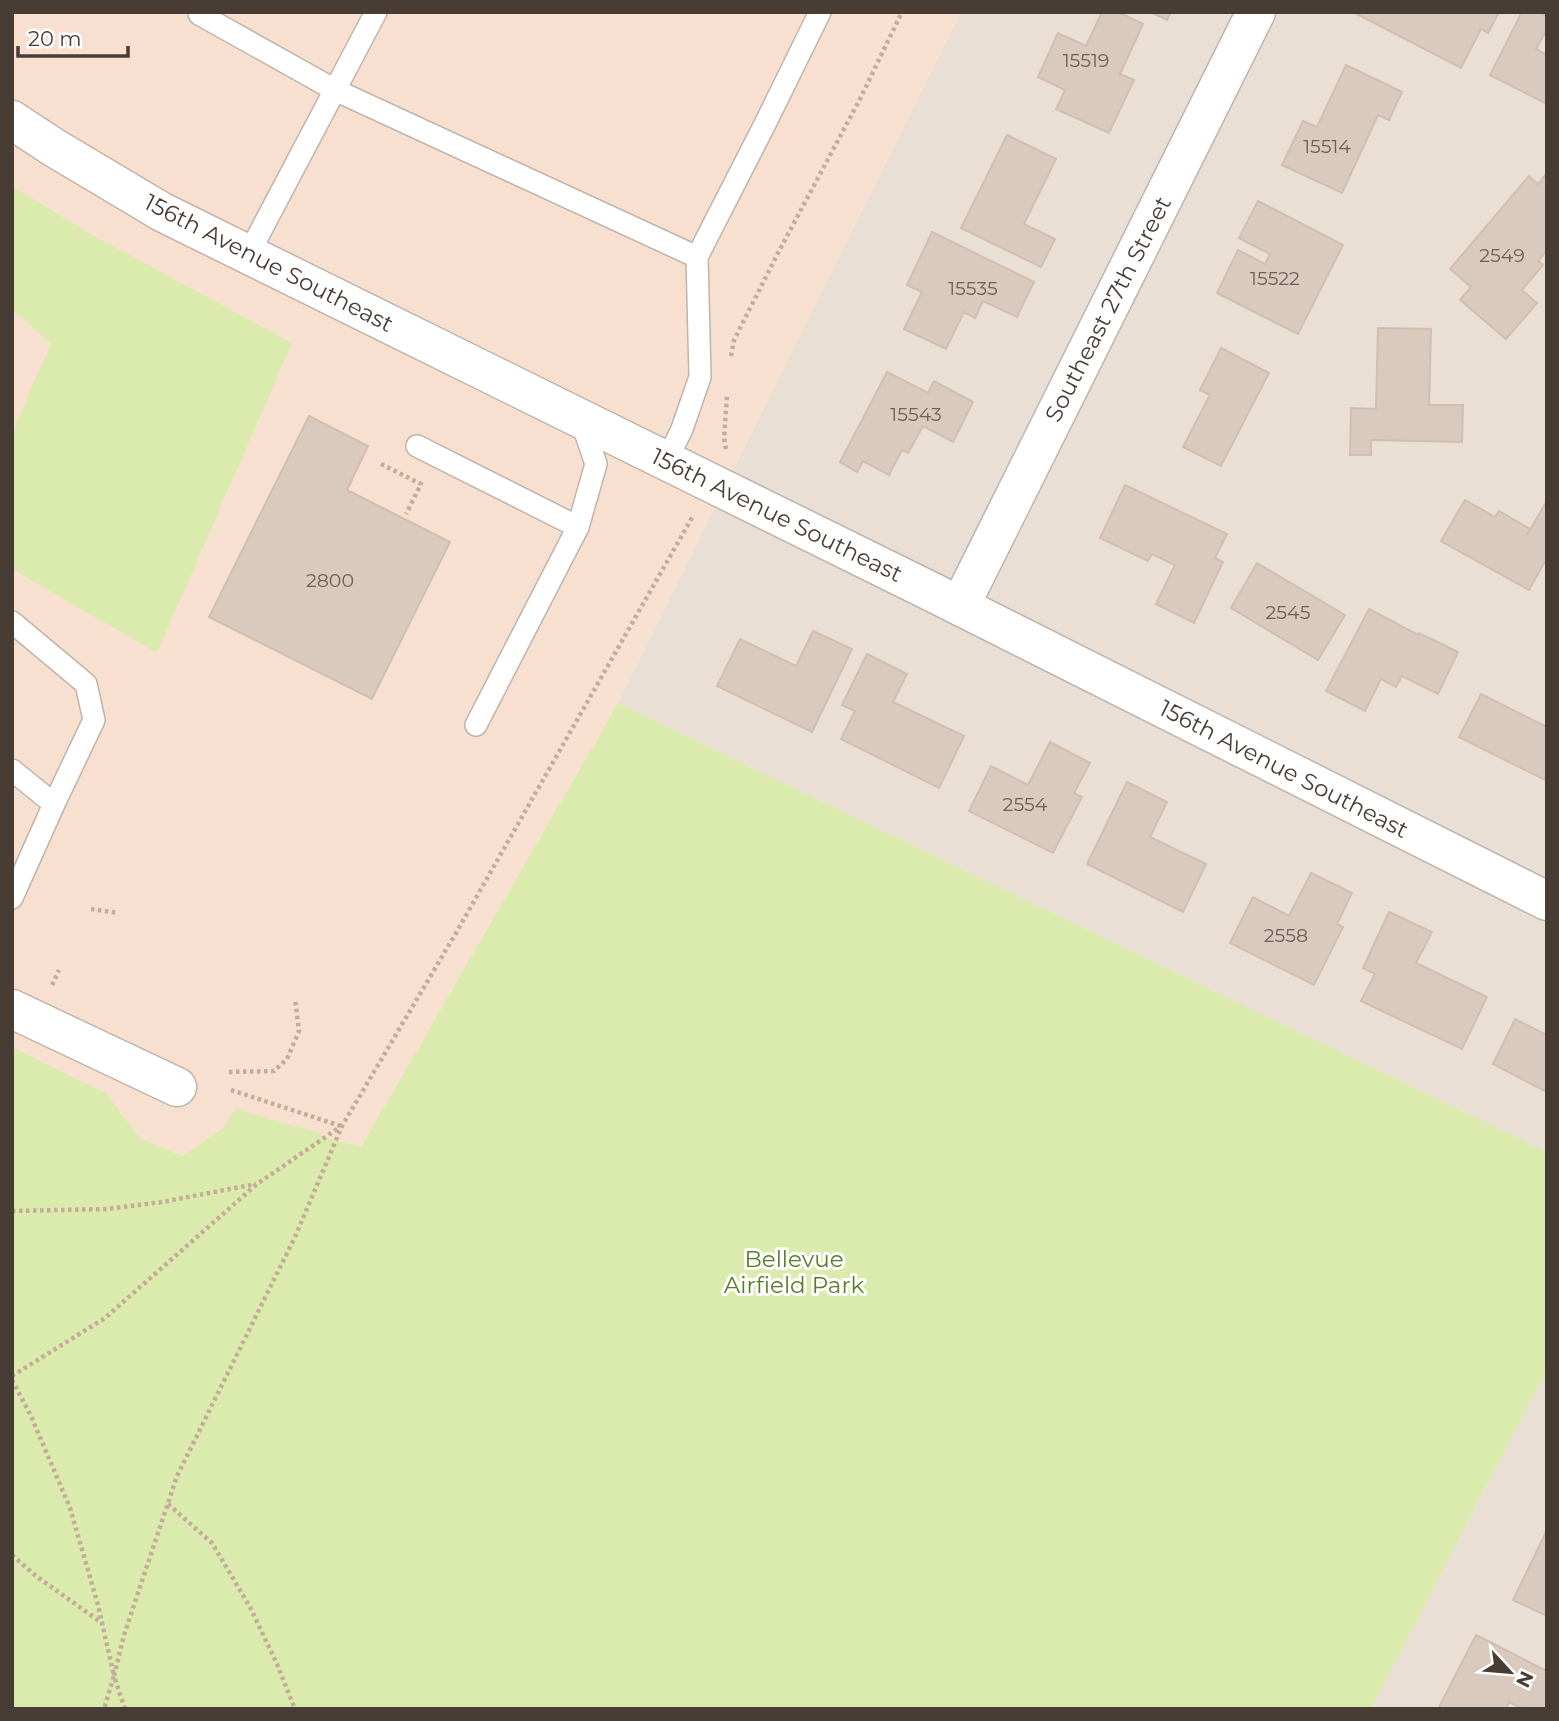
<svg xmlns="http://www.w3.org/2000/svg" width="1559" height="1721" font-family="Montserrat,sans-serif">
<style>
.residential{fill:#e9dfd4}
.commercial{fill:#f8e0d0}
.green{fill:#daebad}
.building{fill:#dacabe;stroke:#d2beae;stroke-width:2}
.lines{fill:none;stroke-linecap:round;stroke-linejoin:round}
.service-casing{stroke:#c0b4a9;stroke-width:24}
.minor-casing{stroke:#c0b4a9;stroke-width:41}
.tertiary-casing{stroke:#c0b4a9;stroke-width:41}
.path{stroke:#c3ad99;stroke-width:4.5;stroke-dasharray:3.5 3.5;stroke-linecap:butt}
.service{stroke:#fff;stroke-width:21}
.minor{stroke:#fff;stroke-width:38}
.tertiary{stroke:#fff;stroke-width:38}
.labels{text-anchor:middle;dominant-baseline:central;stroke-width:6;stroke-linejoin:round;paint-order:stroke}
.number-label{font-size:19px;fill:#6c6057}
.street-label{font-size:23px;fill:#483d35;stroke:#fff}
.park-label{font-size:23px;fill:#567e24;stroke:#fff}
</style>
<rect width="100%" height="100%" fill="#f4eee7"/>
<g class="residential">
<path d="M960,12H1547V1152L618,703Z"/>
<path d="M1547,1369V1709H1371Z"/>
</g>
<path class="commercial" d="M12,12H960L618,703L361,1147L245,1112L184,1156L140,1138L106,1093L12,1047Z"/>
<g class="green">
<path d="M12,186L89,233L292,343L157,653L12,569V432L51,344L12,309Z"/>
<path d="M618,703L1547,1152V1369L1371,1709H12V1047L106,1093L140,1138L183,1156L223,1128L235,1109L322,1134V1136L361,1147Z"/>
</g>
<g class="building">
<path d="M1102,12H1118L1143,24L1120,74L1134,80L1109,133L1056,109L1065,90L1038,77L1058,33L1086,46Z"/>
<path d="M1151,12H1171L1167,20Z"/>
<path d="M1353,12H1499L1488,33L1481,29L1461,68Z"/>
<path d="M1522,12H1539L1547,16V29L1536,49L1547,55V104L1490,75Z"/>
<path d="M1346,65L1402,92L1389,120L1378,115L1342,193L1282,165L1303,121L1317,127Z"/>
<path d="M1007,135L1056,159L1024,224L1055,239L1041,267L961,228Z"/>
<path d="M1547,173V250L1538,261L1543,265L1522,290L1537,303L1506,339L1460,300L1471,287L1450,269L1529,176L1538,184Z"/>
<path d="M1258,201L1343,245L1298,334L1217,293L1238,250L1265,264L1270,254L1239,238Z"/>
<path d="M932,232L1034,282L1017,317L983,301L975,318L964,312L946,349L904,329L922,292L907,285Z"/>
<path d="M1378,328L1431,329L1429,405H1463L1462,442L1371,440V455H1350L1351,408L1376,409Z"/>
<path d="M1221,348L1269,373L1221,466L1183,447L1210,395L1200,390Z"/>
<path d="M887,372L928,393L934,381L973,402L953,442L923,426L908,453L902,450L889,475L863,461L857,472L840,462Z"/>
<path d="M309,416L368,446L347,490L450,542L372,699L209,617Z"/>
<path d="M1125,485L1227,534L1215,558L1223,562L1194,623L1156,604L1175,565L1152,554L1148,561L1100,538Z"/>
<path d="M1465,500L1495,517L1499,511L1530,529L1527,535L1545,504L1547,505V564L1544,563L1529,590L1441,541Z"/>
<path d="M1257,563L1345,615L1318,660L1231,608Z"/>
<path d="M1369,609L1418,635L1419,633L1458,652L1438,694L1402,676L1396,687L1381,679L1365,711L1326,691Z"/>
<path d="M813,631L852,649L812,732L717,686L740,639L796,666Z"/>
<path d="M867,654L907,674L893,702L964,736L939,788L841,739L855,711L842,705Z"/>
<path d="M1481,694L1547,727V781L1459,737Z"/>
<path d="M1050,742L1090,763L1074,793L1082,797L1053,853L969,811L991,766L1028,785Z"/>
<path d="M1127,782L1167,802L1150,837L1206,864L1183,912L1087,864Z"/>
<path d="M1311,873L1352,893L1337,924L1343,927L1314,985L1230,943L1253,897L1289,916Z"/>
<path d="M1389,912L1432,932L1416,963L1487,997L1462,1049L1361,1001L1375,974L1363,968Z"/>
<path d="M1515,1019L1547,1035V1092L1493,1064Z"/>
<path d="M1547,1530V1616L1513,1600Z"/>
<path d="M1476,1635L1547,1671V1709H1523L1509,1702L1506,1709H1438Z"/>
</g>
<g class="lines">
<g class="service-casing">
<g id="service">
<path d="M199,14L335,90L697,257L700,377L682,429L667,460"/>
<path d="M248,255L376,12"/>
<path d="M697,257L766,122L820,12"/>
<path d="M417,446L578,527"/>
<path d="M12,622L86,684L94,720L54,804L12,898"/>
<path d="M476,725L578,527L596,464L581,420"/>
<path d="M12,770L54,804"/>
</g>
</g>
<g class="minor-casing">
<g id="minor">
<path d="M960,606L1256,12"/>
<path d="M12,1009L177,1087"/>
</g>
</g>
<g class="tertiary-casing">
<path id="tertiary" d="M12,120L53,147L162,212L934,593L1547,901"/>
</g>
<g class="path">
<path d="M731,356L734,340L779,251L860,99L902,12"/>
<path d="M726,449L724,438L727,396"/>
<path d="M381,464L421,484L406,514"/>
<path d="M91,909L118,913"/>
<path d="M52,985L59,970"/>
<path d="M229,1072L274,1071L287,1059L299,1031L295,999"/>
<path d="M231,1090L341,1126"/>
<path d="M12,1211L107,1209L162,1202L256,1184"/>
<path d="M12,1376L105,1318L257,1184L340,1127"/>
<path d="M12,1380L31,1416L70,1508L98,1605L114,1676L104,1709"/>
<path d="M168,1504L212,1543L250,1607L277,1664L295,1709"/>
<path d="M12,1555L36,1576L102,1623"/>
<path d="M125,1709L114,1676L124,1635L177,1476L295,1237L342,1126L456,933L693,516"/>
</g>
<use href="#service" class="service"/>
<use href="#minor" class="minor"/>
<use href="#tertiary" class="tertiary"/>
</g>
<g class="labels">
<g class="number-label">
<text x="1086" y="60">15519</text>
<text x="1327" y="146">15514</text>
<text x="1502" y="255">2549</text>
<text x="1275" y="278">15522</text>
<text x="973" y="288">15535</text>
<text x="916" y="414">15543</text>
<text x="330" y="580">2800</text>
<text x="1288" y="612">2545</text>
<text x="1025" y="804">2554</text>
<text x="1286" y="935">2558</text>
</g>
<g class="street-label">
<text transform="translate(269 263) rotate(27)">156th Avenue Southeast</text>
<text transform="translate(1108 309) rotate(-63)">Southeast 27th Street</text>
<text transform="translate(777 515) rotate(26)">156th Avenue Southeast</text>
<text transform="translate(1284 769) rotate(27)">156th Avenue Southeast</text>
</g>
<g class="park-label">
<text x="794" y="1259">Bellevue<tspan x="794" dy="26">Airfield Park</tspan></text>
</g>
</g>
<rect width="1559" height="1721" fill="none" stroke="#483d35" stroke-width="28"/>
<g transform="translate(1510 1672) rotate(116)" stroke="#ffffff" stroke-width="5" paint-order="stroke">
<path d="M0-5L12 26L0 18L-12 26Z" fill="#483d35"/>
<text y="-10" font-size="19" font-weight="bold" text-anchor="middle" fill="#483d35">N</text>
</g>
<path d="M18 46v10h110v-10" fill="none" stroke="#483d35" stroke-width="3.5"/>
<text x="28" y="46" font-size="21" fill="#483d35" stroke="#ffffff" stroke-width="5" paint-order="stroke">20 m</text>
</svg>
